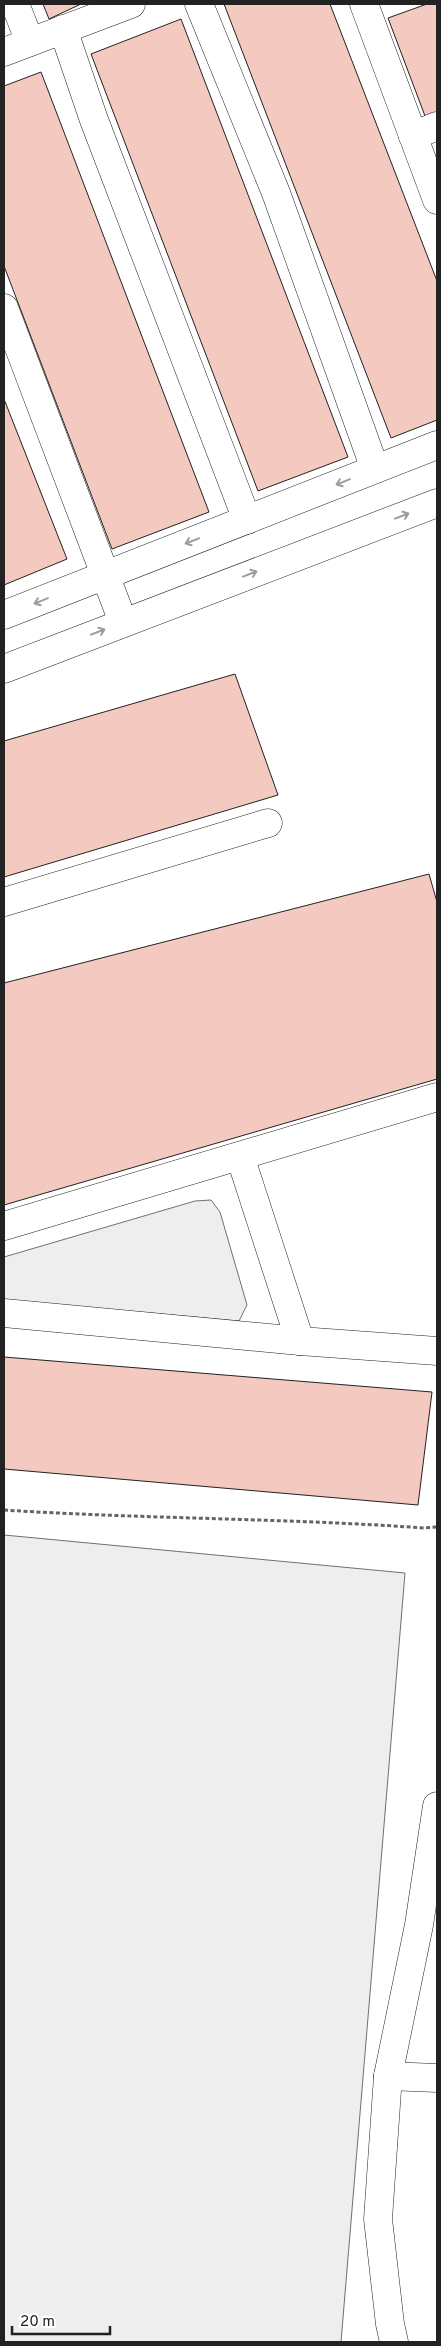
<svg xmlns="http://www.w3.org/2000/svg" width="441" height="2346" font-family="Overpass,sans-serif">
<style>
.green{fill:#eee;stroke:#6f6f6f}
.building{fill:#f3c9c0;stroke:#222}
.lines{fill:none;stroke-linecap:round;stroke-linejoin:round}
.minor-casing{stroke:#222;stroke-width:29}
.path{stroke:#646464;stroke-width:3;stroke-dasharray:4 2.5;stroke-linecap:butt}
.minor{stroke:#fff;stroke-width:28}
.oneway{stroke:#9c9c9c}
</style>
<rect width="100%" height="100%" fill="#fff"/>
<g class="green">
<path d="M211,1200L220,1212L247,1305L239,1321L4,1300V1257L195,1201Z"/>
<path d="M4,1535L405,1573L341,2342H4Z"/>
</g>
<g class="building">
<path d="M43,4H81L49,19Z"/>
<path d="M224,4H330L437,281V420L391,438Z"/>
<path d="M427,4H437V112L425,116L388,18Z"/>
<path d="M181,19L348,457L258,491L91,54Z"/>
<path d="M41,72L209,512L112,549L4,266V86Z"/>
<path d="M4,399L67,559L4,585Z"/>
<path d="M235,674L278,795L4,877V741Z"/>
<path d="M429,874L437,902V1079L4,1205V983Z"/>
<path d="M4,1357L432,1392L418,1505L4,1469Z"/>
</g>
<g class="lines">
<g class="minor-casing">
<g id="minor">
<path d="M15,4L30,42"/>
<path d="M199,4L276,193L375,469"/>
<path d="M364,4L437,200"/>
<path d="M63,29L94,120L247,520"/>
<path d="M4,52L131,4"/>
<path d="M413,136L437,126"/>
<path d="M4,308L123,622"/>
<path d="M4,615L437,445"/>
<path d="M4,669L437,503"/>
<path d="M4,902L268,823"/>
<path d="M240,1156L300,1341"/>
<path d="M4,1226L437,1097"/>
<path d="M4,1313L300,1341L437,1351"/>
<path d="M388,2076L437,2078"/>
<path d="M394,2342L390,2324L378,2219L388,2076L419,1925L437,1806"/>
</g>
</g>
<path class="path" d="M4,1510C144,1519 284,1518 424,1528L437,1527"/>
<use href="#minor" class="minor"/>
</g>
<defs><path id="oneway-shaft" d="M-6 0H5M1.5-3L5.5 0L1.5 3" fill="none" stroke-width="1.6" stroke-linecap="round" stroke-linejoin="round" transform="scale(1.25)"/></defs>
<g class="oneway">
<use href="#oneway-shaft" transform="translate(343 482) rotate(158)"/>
<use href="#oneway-shaft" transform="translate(402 516) rotate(-21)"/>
<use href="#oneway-shaft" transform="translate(192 541) rotate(159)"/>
<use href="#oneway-shaft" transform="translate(250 574) rotate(-21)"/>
<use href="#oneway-shaft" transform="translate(41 601) rotate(158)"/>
<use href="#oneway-shaft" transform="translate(98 632) rotate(-21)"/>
</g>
<rect width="441" height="2346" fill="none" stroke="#222222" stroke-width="10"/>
<path d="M12 2326v8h98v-8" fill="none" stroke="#222222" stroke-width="2.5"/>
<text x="20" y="2326" font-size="15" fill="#222222" stroke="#ffffff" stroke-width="4" paint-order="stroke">20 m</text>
</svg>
